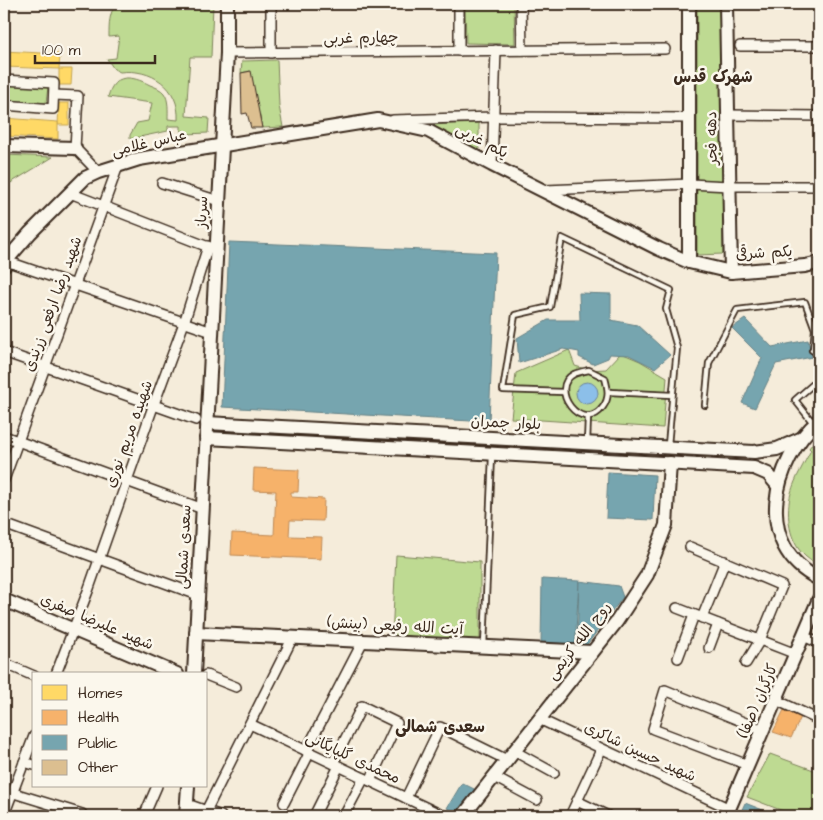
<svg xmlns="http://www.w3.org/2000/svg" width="823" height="820" font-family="'Architects Daughter','Playpen Sans Arabic',sans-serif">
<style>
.green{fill:#beda92;stroke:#7c8258}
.water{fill:#8cbfe9;stroke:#6c8398}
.homes{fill:#ffd966;stroke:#c4a450}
.health{fill:#f6b26b;stroke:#be8954}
.public{fill:#76a5af;stroke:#648084}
.building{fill:#dcbf90;stroke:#3b2a1e}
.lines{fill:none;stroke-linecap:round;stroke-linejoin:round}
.lane-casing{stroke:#3b2a1e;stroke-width:8}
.street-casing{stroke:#3b2a1e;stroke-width:12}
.secondary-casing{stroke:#3b2a1e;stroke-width:16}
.lane{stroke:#fbf7ec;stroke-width:4.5}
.street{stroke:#fbf7ec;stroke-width:9}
.secondary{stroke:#fbf7ec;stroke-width:12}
.labels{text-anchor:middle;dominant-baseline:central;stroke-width:5;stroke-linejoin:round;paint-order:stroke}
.street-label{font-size:15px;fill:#3b2a1e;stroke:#fbf7ec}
.neighbourhood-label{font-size:16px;font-weight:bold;fill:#3b2a1e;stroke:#fbf7ec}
</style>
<rect width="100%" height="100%" fill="#f5ecda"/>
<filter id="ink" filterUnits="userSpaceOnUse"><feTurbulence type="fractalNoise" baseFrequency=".02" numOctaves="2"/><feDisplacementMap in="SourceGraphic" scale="10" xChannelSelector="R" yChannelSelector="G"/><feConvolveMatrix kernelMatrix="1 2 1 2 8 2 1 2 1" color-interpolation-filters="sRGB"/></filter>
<g filter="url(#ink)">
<g class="green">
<path d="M116,4H213L211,57H190L186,116L209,118L208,133L186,134L185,131H181V126H168V131L130,139V135L137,123L148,121L152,103L108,97C114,73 131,75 150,85C155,87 161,89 164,93C169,100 168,110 168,119L178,120C180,87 151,68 120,72L114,69L107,59L116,58L119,36L109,37C109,25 109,13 116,4Z"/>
<path d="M465,4H514L515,44L466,43Z"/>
<path d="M697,4H721L723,254L697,255Z"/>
<path d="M277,60L279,106L283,127L262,128L250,71L241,73L242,61Z"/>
<path d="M4,85L48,87L46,103L4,100Z"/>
<path d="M479,123V150L429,125Z"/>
<path d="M4,155L53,157L4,187Z"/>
<path d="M569,350L575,366L589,370L606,369L621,353L640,361L667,377L663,428L511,418L516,373Z"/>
<path d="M819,435V566C813,562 806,558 801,552C788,537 786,511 791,493C795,478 804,464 811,450L809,448Z"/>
<path d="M396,555L480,562V643L392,638Z"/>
<path d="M770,754L819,772V816H796L747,797Z"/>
</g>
<circle class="water" cx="587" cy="393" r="11"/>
<g class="homes">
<path d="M4,51L60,54L59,69L4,67Z"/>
<path d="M59,69H72L71,85H59Z"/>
<path d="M59,103H69V125H58Z"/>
<path d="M4,118L58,122V139L4,136Z"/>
</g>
<g class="health">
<path d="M254,468L299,470L298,492H291V497L324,499L323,521L290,520L289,536L322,537L321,559L231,555L232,533L274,535L276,491L253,490Z"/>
<path d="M784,710L801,717L791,738L773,732Z"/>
</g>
<g class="public">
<path d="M229,242L496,253L489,422L222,407Z"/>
<path d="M579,293L611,294V320L637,325L670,355L655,368L629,355L610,354L608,358L593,364L579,357V352L563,349L519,363L517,338L548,320H580Z"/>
<path d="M745,319L772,347L808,340L812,357L776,364L755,408L742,403L762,358L732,328Z"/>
<path d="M608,472L655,475L653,520L606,518Z"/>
<path d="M542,579L579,581L575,647L541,644Z"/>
<path d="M579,581L619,586L623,597L585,647L577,648Z"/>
<path d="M462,783L478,791L461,815L447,808Z"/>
<path d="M745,803L778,816H739Z"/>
</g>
<path class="building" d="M251,71L262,128H251L247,113L242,114L241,73Z"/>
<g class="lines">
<g class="lane-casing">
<g id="lane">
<path d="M812,350L819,354"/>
<path d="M589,370L605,378C608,389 610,397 603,407C582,436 547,388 574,374C579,372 585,371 589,370Z"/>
<path d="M564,392L503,390L515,315L550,307L562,238L671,290L666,309L677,348L668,445"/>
<path d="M609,392L672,395"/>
<path d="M705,405L709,363L737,310L805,302L815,329L813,350"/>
<path d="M814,424L795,400L819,379"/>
<path d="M587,443L588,417"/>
<path d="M484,646L492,456"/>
</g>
</g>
<g class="street-casing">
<g id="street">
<path d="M459,4V51"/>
<path d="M521,4L522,50"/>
<path d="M740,46H819"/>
<path d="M227,53L665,49"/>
<path d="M271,53V4"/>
<path d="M4,80L54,83L53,109L4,105"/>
<path d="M54,95L78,96L75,148L98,172"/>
<path d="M728,115L819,116"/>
<path d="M393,120L493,117L690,118"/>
<path d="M492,165L496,50"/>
<path d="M162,183L219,201"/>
<path d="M545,190L690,184L729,186H819"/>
<path d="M70,193L211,248"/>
<path d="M6,261L212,332"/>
<path d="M4,352L196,420"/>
<path d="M4,436L203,509"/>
<path d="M4,480L118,166"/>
<path d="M4,524L198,595"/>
<path d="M690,547L782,586L760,640L746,663"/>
<path d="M677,608L796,654"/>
<path d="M702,618L725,561"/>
<path d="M803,636L819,643"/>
<path d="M709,648L718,624"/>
<path d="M678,658L694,615"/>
<path d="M4,663L34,676"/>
<path d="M56,674L88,591L154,404L184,323L208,246"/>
<path d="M206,675L236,687"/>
<path d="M776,700L819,720"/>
<path d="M539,719L730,809"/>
<path d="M250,724L444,816"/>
<path d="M306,751L363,641"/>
<path d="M514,751L554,773"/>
<path d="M24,762L34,765"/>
<path d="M333,763L362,706L397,723L370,781"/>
<path d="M748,765L653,729L665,690L763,730"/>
<path d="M494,777L537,800"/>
<path d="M4,790L82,814"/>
<path d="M406,798L440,727L507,760"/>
<path d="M577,801L608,816"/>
<path d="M284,803L310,752"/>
<path d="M187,804L221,816"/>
<path d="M206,811L293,637"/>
<path d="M4,815L34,736"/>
<path d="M144,816L157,786"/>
<path d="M314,816L339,766"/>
<path d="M344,816L364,778"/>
<path d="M570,816L601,750"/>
</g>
</g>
<g class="secondary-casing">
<g id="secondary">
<path d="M689,4V262"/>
<path d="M726,4L731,272"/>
<path d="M4,146L75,148"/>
<path d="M4,266L6,261L30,233L85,178L98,172L139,159L378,120L428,131L492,165L659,249L689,262L731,272L805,266L819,263"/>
<path d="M819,420C772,461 752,546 819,579"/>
<path d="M207,423L754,452L777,449L800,439"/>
<path d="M206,438L754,468L768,474L778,486"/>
<path d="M4,600L177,674"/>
<path d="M196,633L592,652"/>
<path d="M194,674L227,53V4"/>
<path d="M186,816L188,786"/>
<path d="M463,816L617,621L647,575L666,525L670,463"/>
<path d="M726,816L819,599"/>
</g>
</g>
<use href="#lane" class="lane"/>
<use href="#street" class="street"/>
<use href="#secondary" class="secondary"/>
</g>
</g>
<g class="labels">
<g class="street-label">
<text transform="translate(361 38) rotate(-1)">چهارم غربی</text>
<text transform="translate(712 138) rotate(-91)">دهه فجر</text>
<text transform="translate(482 141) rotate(28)">یکم غربی</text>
<text transform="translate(149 143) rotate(-13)">عباس غلامی</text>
<text transform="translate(202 212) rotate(-87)">سرباز</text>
<text transform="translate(764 253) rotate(-3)">یکم شرقی</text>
<text transform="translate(53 304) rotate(-70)">شهید رضا ارفعی زرندی</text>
<text transform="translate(506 423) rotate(3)">بلوار چمران</text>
<text transform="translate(129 434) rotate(-70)">شهیده مریم نوری</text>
<text transform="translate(184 547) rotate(-87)">سعدی شمالی</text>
<text transform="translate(97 622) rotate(23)">شهید علیرضا صفری</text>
<text transform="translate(395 626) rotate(3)">آیت الله رفیعی (بینش)</text>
<text transform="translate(579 641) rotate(-52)">روح الله کریمی</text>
<text transform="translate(758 701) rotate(-67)">کارگران (صفا)</text>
<text transform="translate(640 752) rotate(25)">شهید حسین شاکری</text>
<text transform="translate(353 758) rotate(25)">محمدی گلپایگانی</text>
</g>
<g class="neighbourhood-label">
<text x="713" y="77">شهرک قدس</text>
<text x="440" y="727">سعدی شمالی</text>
</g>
</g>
<rect width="823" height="820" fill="none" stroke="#fbf7ec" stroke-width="20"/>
<rect x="10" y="10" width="803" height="800" fill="none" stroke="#3b2a1e" stroke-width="2" filter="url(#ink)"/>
<rect x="32" y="672" width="175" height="115" fill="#fbf7ec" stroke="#aea59a"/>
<rect x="42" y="685" width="25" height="15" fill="#ffd966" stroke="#aea59a"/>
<text x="78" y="698" font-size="15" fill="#3b2a1e">Homes</text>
<rect x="42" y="710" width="25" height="15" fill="#f6b26b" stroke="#aea59a"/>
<text x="78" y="722" font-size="15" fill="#3b2a1e">Health</text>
<rect x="42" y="735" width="25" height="15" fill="#76a5af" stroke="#aea59a"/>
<text x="78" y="748" font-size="15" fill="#3b2a1e">Public</text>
<rect x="42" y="760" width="25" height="15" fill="#dcbf90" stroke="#aea59a"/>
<text x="78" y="772" font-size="15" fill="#3b2a1e">Other</text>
<path d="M35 55v8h120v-8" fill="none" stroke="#3b2a1e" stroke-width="2.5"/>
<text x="42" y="55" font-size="15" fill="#3b2a1e" stroke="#fbf7ec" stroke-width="4" paint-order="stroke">100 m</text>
</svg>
